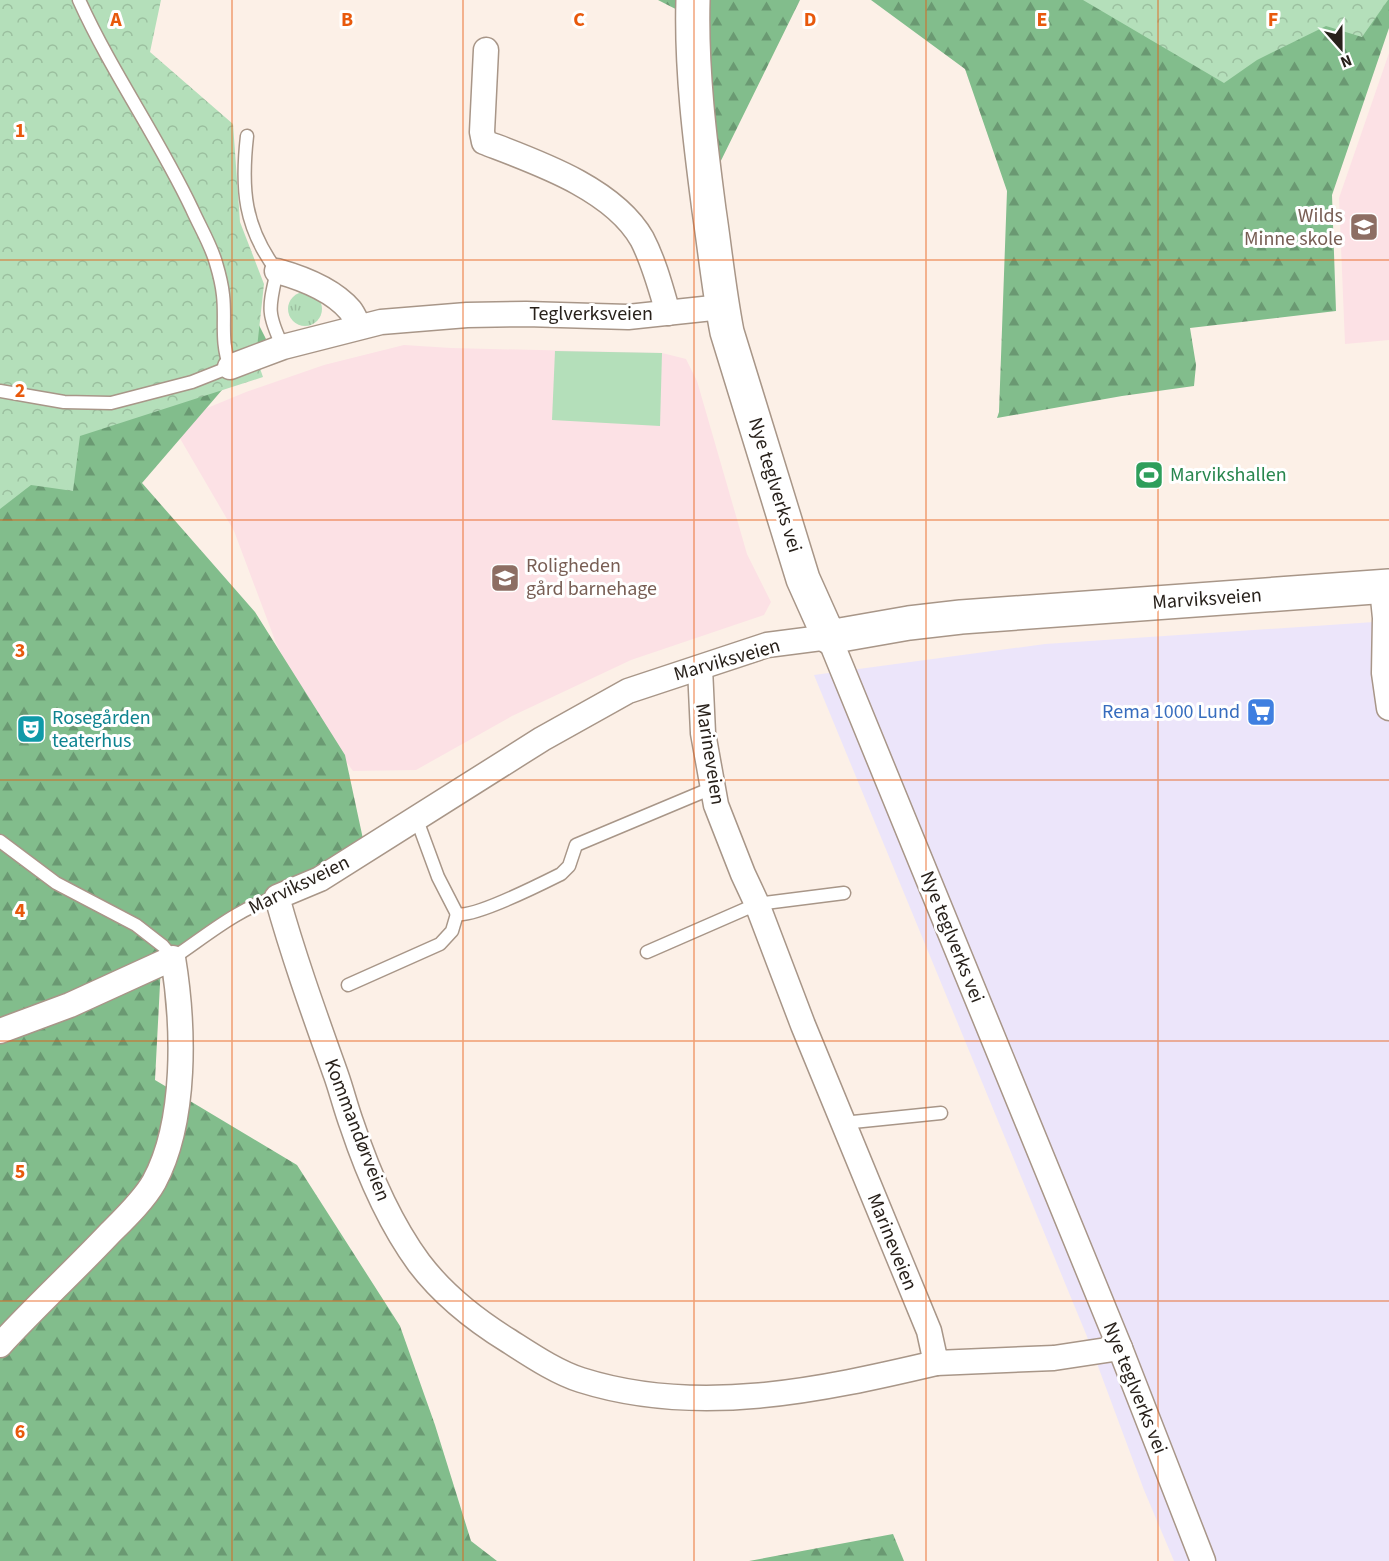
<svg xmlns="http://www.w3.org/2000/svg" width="1389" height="1561" font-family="'Source Sans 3',sans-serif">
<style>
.industrial{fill:#ece5fa}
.education{fill:#fce1e5}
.grass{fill:url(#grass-tufts)}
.forest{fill:url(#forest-firs)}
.park{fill:url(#park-crowns)}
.pitch{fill:#b4dfba}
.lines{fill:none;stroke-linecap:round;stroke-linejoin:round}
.lane-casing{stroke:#a89688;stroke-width:15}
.street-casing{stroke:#a89688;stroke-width:27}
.secondary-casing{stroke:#a89688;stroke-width:36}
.lane{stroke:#fff;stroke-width:12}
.street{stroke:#fff;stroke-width:24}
.secondary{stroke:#fff;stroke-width:33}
.grid{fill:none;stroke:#e8590c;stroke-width:1.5;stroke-opacity:0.55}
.labels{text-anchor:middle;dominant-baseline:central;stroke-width:6;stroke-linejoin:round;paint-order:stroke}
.education-label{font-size:20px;fill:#785e54;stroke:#fff;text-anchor:end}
.street-label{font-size:20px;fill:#28211b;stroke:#fff}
.leisure-label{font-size:20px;fill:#27864d;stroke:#fff;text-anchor:start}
.shop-label{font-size:20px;fill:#366cbe;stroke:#fff;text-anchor:end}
.culture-label{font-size:20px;fill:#0d838f;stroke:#fff;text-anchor:start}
.grid-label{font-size:20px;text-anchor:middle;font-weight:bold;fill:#e8590c;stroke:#fff;stroke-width:6;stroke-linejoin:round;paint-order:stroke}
</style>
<defs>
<pattern id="grass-tufts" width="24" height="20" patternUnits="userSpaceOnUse" patternTransform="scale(1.5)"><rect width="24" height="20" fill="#b4dfba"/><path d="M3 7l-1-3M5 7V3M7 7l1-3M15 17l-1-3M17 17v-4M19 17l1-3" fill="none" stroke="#9bbf9f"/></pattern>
<pattern id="forest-firs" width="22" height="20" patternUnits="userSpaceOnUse" patternTransform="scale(1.5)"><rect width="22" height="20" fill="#82bd8c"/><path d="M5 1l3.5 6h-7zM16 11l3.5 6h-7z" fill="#6a9972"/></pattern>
<pattern id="park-crowns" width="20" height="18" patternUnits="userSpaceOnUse" patternTransform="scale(1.5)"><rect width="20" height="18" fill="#b4dfba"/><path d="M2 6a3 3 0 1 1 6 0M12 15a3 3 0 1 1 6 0" fill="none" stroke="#9bbf9f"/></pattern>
</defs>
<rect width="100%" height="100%" fill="#fcf0e7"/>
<path class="industrial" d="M1389,621V1561H1174L1144,1490L1086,1334L814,675L1045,644Z"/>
<g class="education">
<path d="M1389,53V340L1345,344L1339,198Z"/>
<path d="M404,345L451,348L662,353L686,359L697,381L747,554L771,602L764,615L631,660L512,716L416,770L353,771L316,721L276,643L234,531L171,423L246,392L324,365Z"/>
</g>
<circle class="grass" cx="305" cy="309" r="17"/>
<g class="forest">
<path d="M0,0H94L266,339L142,483L255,612L345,755L363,839L307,883L161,965L155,1080L297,1165L400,1326L435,1425L471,1541L497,1561H0Z"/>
<path d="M658,0H800L706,191L697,20Z"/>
<path d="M871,0H1389V28L1332,195L1336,311L1190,328L1196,365L1194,386L1122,396L997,418L999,412L1007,191L965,69Z"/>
<path d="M893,1534L904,1561H749Z"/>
</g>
<g class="park">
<path d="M0,0H161L150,52L233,124L240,222L264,284L256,357L263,377L80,436L73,491L31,485L0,509Z"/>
<path d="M1083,0H1388L1362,37L1326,26L1257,60L1224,83Z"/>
</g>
<path class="pitch" d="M555,351L662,353L660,426L552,420Z"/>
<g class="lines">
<g class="lane-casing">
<g id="lane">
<path d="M247,136C241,189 244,227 277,271C269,307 266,312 283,347"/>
<path d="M0,391L64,402L111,403L192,382L230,367C220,341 226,320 223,295C222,285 219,273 216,263C211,245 200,227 192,209C158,137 112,73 79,0"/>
<path d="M417,820L438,877L457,914C474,918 543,883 561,874L569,866L576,845L712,788"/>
<path d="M0,841L56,883L136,925L163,946L173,958C206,936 238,908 277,897"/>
<path d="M647,952L757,904L844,893"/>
<path d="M348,985L440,944L452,931L457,914"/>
<path d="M843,1123L941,1113"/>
</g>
</g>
<g class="street-casing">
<g id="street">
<path d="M486,50L482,132L484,142C536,162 613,188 642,239C654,262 661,289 668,313"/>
<path d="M277,271C302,278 333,290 350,310C354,315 356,321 359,327"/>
<path d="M230,367L283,347L381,322L467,315L526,314L628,317L722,307"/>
<path d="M1382,588L1385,618L1384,673L1389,708"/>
<path d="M700,668L703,733L716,805L743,874L757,904L803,1025L929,1331L936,1363L1054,1358L1120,1348"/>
<path d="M0,1031L70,1005L173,958C184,1025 187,1121 154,1182C144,1200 123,1220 109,1234C73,1272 35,1307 0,1345"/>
<path d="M936,1363C821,1390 698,1417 581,1380C556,1372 531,1355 509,1341C475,1320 444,1296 419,1263C389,1222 368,1173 352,1125C346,1109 342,1092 336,1075C315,1016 294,958 277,897L320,879L542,739L628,691L767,645L829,637L1120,1348L1203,1561"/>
</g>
</g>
<g class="secondary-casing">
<path id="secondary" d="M693,0C691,70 700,141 709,210C715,250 719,291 727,332L803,579L829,637L909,623L961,617L1389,586"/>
</g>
<use href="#lane" class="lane"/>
<use href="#street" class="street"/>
<use href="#secondary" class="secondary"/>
</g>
<path class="grid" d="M232,0V1561M463,0V1561M694,0V1561M926,0V1561M1158,0V1561M0,260H1389M0,520H1389M0,780H1389M0,1041H1389M0,1301H1389"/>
<defs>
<g id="school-square" transform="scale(1.5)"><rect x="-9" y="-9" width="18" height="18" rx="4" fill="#8d6e63" stroke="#fff"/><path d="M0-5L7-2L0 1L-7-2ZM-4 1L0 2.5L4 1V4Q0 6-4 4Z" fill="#fff"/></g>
<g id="stadium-square" transform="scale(1.5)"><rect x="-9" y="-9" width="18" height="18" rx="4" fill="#2e9e5b" stroke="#fff"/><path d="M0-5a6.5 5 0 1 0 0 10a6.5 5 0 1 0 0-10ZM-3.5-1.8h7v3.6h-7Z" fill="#fff"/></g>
<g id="supermarket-square" transform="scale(1.5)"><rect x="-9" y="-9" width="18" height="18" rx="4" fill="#3f7fe0" stroke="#fff"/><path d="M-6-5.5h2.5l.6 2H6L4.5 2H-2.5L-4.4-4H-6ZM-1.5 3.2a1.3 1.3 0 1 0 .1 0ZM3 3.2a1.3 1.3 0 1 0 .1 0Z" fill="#fff"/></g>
<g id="theatre-square" transform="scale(1.5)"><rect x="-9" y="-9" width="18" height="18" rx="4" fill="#0f9aa8" stroke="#fff"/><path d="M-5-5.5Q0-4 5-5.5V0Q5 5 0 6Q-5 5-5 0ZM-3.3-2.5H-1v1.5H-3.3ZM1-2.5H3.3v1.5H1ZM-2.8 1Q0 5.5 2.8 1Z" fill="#fff"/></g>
</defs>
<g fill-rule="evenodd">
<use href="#school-square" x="1364" y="227"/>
<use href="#stadium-square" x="1149" y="475"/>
<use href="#school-square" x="505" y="578"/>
<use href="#supermarket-square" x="1261" y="712"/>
<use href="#theatre-square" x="31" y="729"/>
</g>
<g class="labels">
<g class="education-label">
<text x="1343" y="216">Wilds<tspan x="1343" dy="23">Minne skole</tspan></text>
<text x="526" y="566" text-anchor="start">Roligheden<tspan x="526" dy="23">gård barnehage</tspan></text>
</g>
<g class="street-label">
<text x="591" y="314">Teglverksveien</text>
<text transform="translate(775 485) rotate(73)">Nye teglverks vei</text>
<text transform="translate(1207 599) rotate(-4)">Marviksveien</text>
<text transform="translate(727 660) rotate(-16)">Marviksveien</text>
<text transform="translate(710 754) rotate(81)">Marineveien</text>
<text transform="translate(299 885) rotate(-26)">Marviksveien</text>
<text transform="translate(952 937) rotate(68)">Nye teglverks vei</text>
<text transform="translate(357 1130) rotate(69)">Kommandørveien</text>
<text transform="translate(892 1242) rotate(68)">Marineveien</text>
<text transform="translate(1135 1388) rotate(68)">Nye teglverks vei</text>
</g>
<g class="leisure-label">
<text x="1170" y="475">Marvikshallen</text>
</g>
<g class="shop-label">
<text x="1240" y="712">Rema 1000 Lund</text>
</g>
<g class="culture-label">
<text x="52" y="718">Rosegården<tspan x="52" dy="23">teaterhus</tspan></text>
</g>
</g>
<g class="grid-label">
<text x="116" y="26">A</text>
<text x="347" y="26">B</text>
<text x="579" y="26">C</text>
<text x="810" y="26">D</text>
<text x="1042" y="26">E</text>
<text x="1273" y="26">F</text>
<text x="20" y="137">1</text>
<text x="20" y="397">2</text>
<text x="20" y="657">3</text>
<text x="20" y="917">4</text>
<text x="20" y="1178">5</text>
<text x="20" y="1438">6</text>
</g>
<g transform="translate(1341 48) rotate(159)" stroke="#ffffff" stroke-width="4.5" paint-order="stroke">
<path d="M0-4.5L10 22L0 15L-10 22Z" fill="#28211b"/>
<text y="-9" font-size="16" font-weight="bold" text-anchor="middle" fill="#28211b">N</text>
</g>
</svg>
